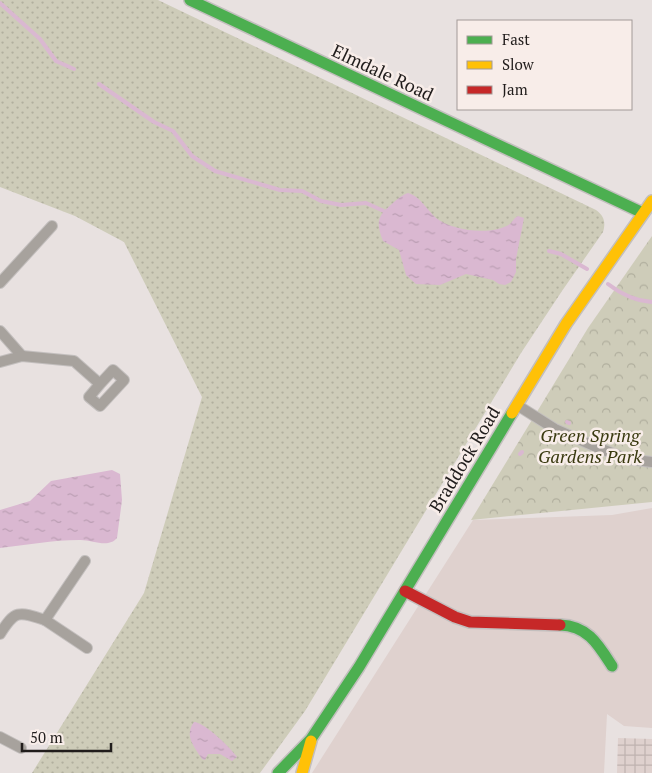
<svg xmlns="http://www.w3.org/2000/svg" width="652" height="773" font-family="'PT Serif',serif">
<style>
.built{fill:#dfd1ce}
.industrial{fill:url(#industrial-grid)}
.grass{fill:url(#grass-dots)}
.park{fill:url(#park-crowns)}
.water{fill:url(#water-ripples)}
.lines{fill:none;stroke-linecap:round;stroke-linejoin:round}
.stream{stroke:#dab8d1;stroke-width:4}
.street-casing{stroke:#c3bfbe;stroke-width:12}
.fast-casing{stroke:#c3bfbe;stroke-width:14}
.slow-casing{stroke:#c3bfbe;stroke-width:14}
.jam-casing{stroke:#c3bfbe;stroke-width:14}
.street{stroke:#a7a29d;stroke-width:10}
.fast{stroke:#4caf50;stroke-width:11}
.slow{stroke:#ffc107;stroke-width:11}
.jam{stroke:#c62828;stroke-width:11}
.labels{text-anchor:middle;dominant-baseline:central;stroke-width:5;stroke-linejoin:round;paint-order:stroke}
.street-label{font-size:18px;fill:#211d1c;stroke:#f8ede9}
.park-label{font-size:18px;font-style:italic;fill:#39390f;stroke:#f8ede9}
</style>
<defs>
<pattern id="industrial-grid" width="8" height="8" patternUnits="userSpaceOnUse" patternTransform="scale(1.25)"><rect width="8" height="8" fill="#dfd1ce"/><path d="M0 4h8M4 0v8" fill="none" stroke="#bfb3b0"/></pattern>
<pattern id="grass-dots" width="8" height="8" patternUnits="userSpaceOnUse" patternTransform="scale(1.25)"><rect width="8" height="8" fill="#ceccb9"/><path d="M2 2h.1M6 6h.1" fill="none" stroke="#b1af9e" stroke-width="1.8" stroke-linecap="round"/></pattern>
<pattern id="park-crowns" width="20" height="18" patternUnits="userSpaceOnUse" patternTransform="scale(1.25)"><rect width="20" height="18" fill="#ceccb9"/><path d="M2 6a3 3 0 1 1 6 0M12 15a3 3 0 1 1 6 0" fill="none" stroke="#b1af9e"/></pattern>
<pattern id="water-ripples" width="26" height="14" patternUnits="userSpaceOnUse" patternTransform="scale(1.25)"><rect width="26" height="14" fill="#dab8d1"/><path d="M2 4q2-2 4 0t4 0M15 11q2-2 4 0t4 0" fill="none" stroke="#bb9eb3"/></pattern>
</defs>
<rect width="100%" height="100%" fill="#e8e1e0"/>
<path class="built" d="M652,508V728L624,726L607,714L604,773H312L473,520L612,515Z"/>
<path class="industrial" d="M618,738L652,739V773H617Z"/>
<path class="grass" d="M0,0H158L596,210C604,216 606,222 603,232L562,291L521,353L305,711L260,773H32L144,593L202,397L124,242L75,216L0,187Z"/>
<path class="park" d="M652,236V502L471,520L588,328Z"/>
<g class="water">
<path d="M408,193C421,197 426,209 436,218C452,231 492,236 510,224C513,221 514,218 518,216L524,218L516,259V272L511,282L505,285L499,284L493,280L466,274L440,285L416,284L406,275L399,250L383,241C375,220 378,216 394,202C399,198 402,195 408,193Z"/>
<path d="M112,470L120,474L122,500L117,538C108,549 91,539 79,540C53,540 26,545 0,548V510L30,501L51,481Z"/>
<path d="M194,722C204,722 231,748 237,757L232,761L220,754H208L205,760L202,759C194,746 184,736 194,722Z"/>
</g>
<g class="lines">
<g class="stream">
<path d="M0,3L40,39L56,61L74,69"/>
<path d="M99,84L154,122L173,131L192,156L215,171L280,190L302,191L321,201L341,205L366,203L386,212"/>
<path d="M549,251L561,254L587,269"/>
<path d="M608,284C621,294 635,301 652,302"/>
<path d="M567,422L569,423"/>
<path d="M520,454L522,452"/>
</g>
<g class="street-casing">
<g id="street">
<path d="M0,283L52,226"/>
<path d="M0,331L22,356"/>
<path d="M0,362L22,356L74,361L100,384L89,397L100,406L124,380L113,370L100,384"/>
<path d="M517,405L555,429L594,446L627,459L652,462"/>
<path d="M45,620L87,648"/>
<path d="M0,634C15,610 18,611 45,620L85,561"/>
<path d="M0,737L21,748"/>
</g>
</g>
<g class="fast-casing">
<g id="fast">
<path d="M190,0L643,213"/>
<path d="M560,625C588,626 598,644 612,666"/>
<path d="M278,773L311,739L359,667L512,413"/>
</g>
</g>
<g class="slow-casing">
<g id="slow">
<path d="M512,413L566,324L652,201"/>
<path d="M302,773L311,741"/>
</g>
</g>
<g class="jam-casing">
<path id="jam" d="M405,591L455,617L470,622L560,625"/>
</g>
<use href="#street" class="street"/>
<use href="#fast" class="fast"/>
<use href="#slow" class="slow"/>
<use href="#jam" class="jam"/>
</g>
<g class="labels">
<g class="street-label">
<text transform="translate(383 72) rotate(25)">Elmdale Road</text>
<text transform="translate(464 459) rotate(-59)">Braddock Road</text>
</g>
<g class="park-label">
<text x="590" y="435">Green Spring<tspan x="590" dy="21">Gardens Park</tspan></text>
</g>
</g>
<rect x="457" y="20" width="175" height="90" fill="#f8ede9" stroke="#a29a97"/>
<rect x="467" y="36" width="25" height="8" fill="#4caf50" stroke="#a29a97"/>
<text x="502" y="45" font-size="15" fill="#211d1c">Fast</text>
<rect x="467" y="61" width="25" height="8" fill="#ffc107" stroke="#a29a97"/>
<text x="502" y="70" font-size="15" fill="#211d1c">Slow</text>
<rect x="467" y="86" width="25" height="8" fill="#c62828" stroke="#a29a97"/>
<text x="502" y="95" font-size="15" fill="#211d1c">Jam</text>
<path d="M22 743v8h89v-8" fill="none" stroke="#211d1c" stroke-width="2.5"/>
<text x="30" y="743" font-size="15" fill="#211d1c" stroke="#f8ede9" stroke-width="4" paint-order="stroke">50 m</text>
</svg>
